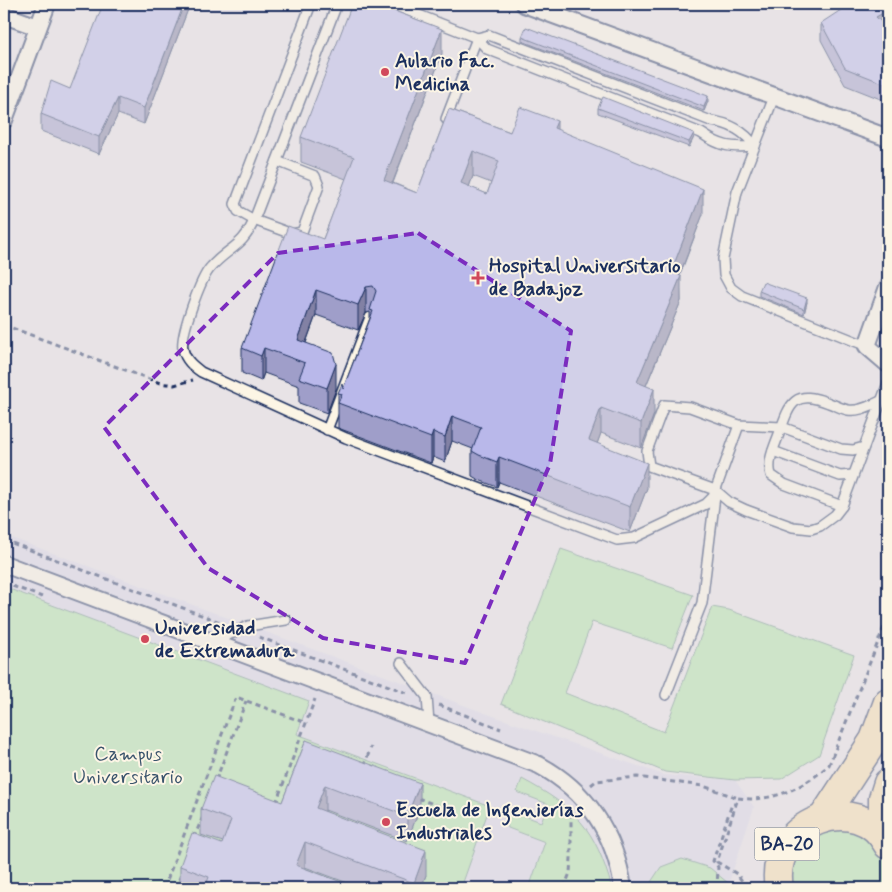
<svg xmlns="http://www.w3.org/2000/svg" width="892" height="892" font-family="Mynerve,sans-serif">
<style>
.built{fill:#dad6e7}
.green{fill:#afe4a6;stroke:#658a82}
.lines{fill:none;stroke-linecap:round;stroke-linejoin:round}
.lane-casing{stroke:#1b2f5e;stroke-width:12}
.street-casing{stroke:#1b2f5e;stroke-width:20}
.highway-casing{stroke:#1b2f5e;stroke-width:31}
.path{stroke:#1b2f5e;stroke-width:3;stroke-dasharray:5 4;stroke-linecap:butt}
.lane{stroke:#fcf5e5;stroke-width:9}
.street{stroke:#fcf5e5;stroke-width:16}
.highway{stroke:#f9ddab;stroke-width:28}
.wall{fill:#9f9ec9;stroke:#1b2f5e;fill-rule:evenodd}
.shaded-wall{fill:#8281a4;stroke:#1b2f5e}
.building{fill:#b9b8ea;stroke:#1b2f5e;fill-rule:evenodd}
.marked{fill:none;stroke:#7b2cbf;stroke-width:4;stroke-dasharray:10 6;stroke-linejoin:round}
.poi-dot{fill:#d1495b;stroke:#fcf5e5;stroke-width:2}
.labels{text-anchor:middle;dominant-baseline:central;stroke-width:4;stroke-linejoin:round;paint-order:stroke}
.shield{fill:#fcf5e5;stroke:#5e6a86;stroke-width:1}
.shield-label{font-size:19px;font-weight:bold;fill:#1b2f5e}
.poi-label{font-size:20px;font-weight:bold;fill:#1b2f5e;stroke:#fcf5e5;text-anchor:start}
.park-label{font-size:20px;fill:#39536c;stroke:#fcf5e5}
</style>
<rect width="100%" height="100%" fill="#e8e3e6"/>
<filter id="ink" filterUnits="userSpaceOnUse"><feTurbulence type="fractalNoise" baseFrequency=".02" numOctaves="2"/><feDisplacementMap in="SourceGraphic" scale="10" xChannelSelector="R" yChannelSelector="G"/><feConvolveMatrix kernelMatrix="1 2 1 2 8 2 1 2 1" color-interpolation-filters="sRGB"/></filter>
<g filter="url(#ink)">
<path class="built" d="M4,535L485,713L664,775L735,780L754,807L729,882L734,888H4Z"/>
<g class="green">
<path d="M561,549L693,595L672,648L592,622L565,693L664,732L712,607L729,610L854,655L819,755L781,779L735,780L665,772L501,704Z"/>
<path d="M4,587L309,701L297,734L490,806L461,888H4Z"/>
<path d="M522,779C576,808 595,828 612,888H529L545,842L508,828L506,820L511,811L541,822L548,804L517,792Z"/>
<path d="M821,829L860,831C879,849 892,859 886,888H790L792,856Z"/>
<path d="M682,859L710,868L734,888H647L661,867Z"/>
</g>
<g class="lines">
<g class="lane-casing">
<g id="lane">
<path d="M311,4L235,204L238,211L254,220L337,4"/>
<path d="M391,4L477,38L487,49L701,133C721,147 731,148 755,146C744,131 730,123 711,121L489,35L477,38"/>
<path d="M774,97L737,192L723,259L724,275L731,288L742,296L867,346"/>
<path d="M446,119L477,38"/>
<path d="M277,161L315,176L319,186L302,232L292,234L254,220C244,246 228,248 211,267C201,277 180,335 183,349C185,360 193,366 201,372L346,438L617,540L634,538L706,504L713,497L739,425"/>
<path d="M327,430L370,317"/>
<path d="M864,447L853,450L841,449L782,427L739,425L690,407L664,405L647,451L649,466L715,490L729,502L746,510L793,527L811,529L820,526L835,515L842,506L888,383"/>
<path d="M773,451L840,476L853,475"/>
<path d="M842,506L784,484L771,475C767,461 774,448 779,434C790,403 794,389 829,403C835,405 842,409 848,410C859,412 871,405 881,401"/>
<path d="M213,642L248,626L286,620"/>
<path d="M401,663L427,697L429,723"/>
<path d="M666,695L702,603L715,496"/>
</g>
</g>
<g class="street-casing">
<g id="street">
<path d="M524,4L888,138"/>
<path d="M4,15L38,27"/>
<path d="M4,120L47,4"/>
<path d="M888,287L867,346L888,364"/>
<path d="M4,564L539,765C587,791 615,834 623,888"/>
</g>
</g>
<g class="highway-casing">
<g id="highway">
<path d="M823,818L874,740L888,702"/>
<path d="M883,837V799L888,783"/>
<path d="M779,888C767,822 859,788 888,845"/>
</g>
</g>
<g class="path">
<path d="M4,325L160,383L174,385L193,380"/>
<path d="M4,540L225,624"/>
<path d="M4,583L42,597"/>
<path d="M259,637L410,694"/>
<path d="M439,705L501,729"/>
<path d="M364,766L371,747"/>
<path d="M216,780L246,701"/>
<path d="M591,785L596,781L637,777L703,786L738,798"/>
<path d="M418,798L438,806"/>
<path d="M276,803L315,699"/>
<path d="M194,838L203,816"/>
<path d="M164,888L236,697L306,723"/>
<path d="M176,888L181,874"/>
<path d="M564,888L570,873L571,858V814L573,810"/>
<path d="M717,888L718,867L713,861L732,804H736"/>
<path d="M747,888L737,874L717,862L738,798C772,803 805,787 829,765L888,617"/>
</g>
<use href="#lane" class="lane"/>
<use href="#street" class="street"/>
<use href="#highway" class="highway"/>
</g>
<g class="wall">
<path d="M190,4L144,124L118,114L99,154L41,131V114L70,89Z"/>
<path d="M888,4V102L845,85L821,40V23Z"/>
<path d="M522,37L708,101L704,111L522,41Z"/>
<path d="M442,54L393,183L417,193L449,109L510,132L557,130L703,214L680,275L681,301L646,386L654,414L641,448L601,433L597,444L647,488L630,532L499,482L497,487L479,480L472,476V451L473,449L452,441L445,462L433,457L431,463L338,428V393L343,389L370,318V312L366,313L358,330L316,315L306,343L336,389L327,413L299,403V386L264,373L261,381L242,373V348L323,239L346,179L301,162V137ZM473,176L491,183L487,194L469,187Z"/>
<path d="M598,108L694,137L689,147L598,113Z"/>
<path d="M759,291L807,302L804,314L759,296Z"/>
<path d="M306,740L420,808L407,841L325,810V811L426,875L421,888H361L305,867L304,868L357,888H180V866L222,844L223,842L201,835V809L282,802Z"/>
</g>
<g class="shaded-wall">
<path d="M184,4H190L144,124V108Z"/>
<path d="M888,10V27L876,34V17Z"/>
<path d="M442,29V54L384,205V180Z"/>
<path d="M708,96V101L704,111V107Z"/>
<path d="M118,98V114L99,154V137Z"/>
<path d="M557,121V146L554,128Z"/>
<path d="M694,133V137L689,147V142Z"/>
<path d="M473,151V176L461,208V183Z"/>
<path d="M703,189V214L671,297V272Z"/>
<path d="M681,276V301L637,407V382Z"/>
<path d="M366,287V313L358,330V305Z"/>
<path d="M316,290V315L299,361L298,340Z"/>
<path d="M807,298V302L804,314V309Z"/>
<path d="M264,348V373L261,381V356Z"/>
<path d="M336,364V389L327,413V388Z"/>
<path d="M654,389V414L641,448V423Z"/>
<path d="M601,408V433L589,465V440Z"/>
<path d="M452,416V441L445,462V437Z"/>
<path d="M433,432V457L431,463V438Z"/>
<path d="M499,457V482L497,487V462Z"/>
<path d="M647,463V488L630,532V507Z"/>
<path d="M420,783V808L407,841V816Z"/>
<path d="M325,785V810L316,834V808Z"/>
<path d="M305,842V867L297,888L296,865Z"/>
<path d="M426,850V875L421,888H414V883Z"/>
</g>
<g class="building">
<path d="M103,4H184L144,108L118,98L99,137L41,114L51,81L70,89Z"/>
<path d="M352,4H376L442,29L384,180L417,193L449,109L510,132L520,107L557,121L554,128L703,189L671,272L681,276L637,382L654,389L641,423L601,408L589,440L647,463L630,507L499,457L497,462L479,455L472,451L481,427L452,416L445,437L433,432L431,438L338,403L342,394L338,393L342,384L343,389L373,311L370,310L376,291L373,286L366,287L358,305L316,290L298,340L333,353L336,364L327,388L299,378L305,363L264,348L261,356L242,348L288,226L323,239L354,157L301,137ZM473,151L499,161L487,194L461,183Z"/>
<path d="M850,4H888V10L876,17L888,28V85L845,68L821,23Z"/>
<path d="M526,27L708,96L704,107L522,37Z"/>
<path d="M603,97L694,133L689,142L598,108Z"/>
<path d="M763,282L807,298L804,309L759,291Z"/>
<path d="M306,740L420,783L407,816L325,785L316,808L426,850L414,883L305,842L296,865L357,888H205L209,877L180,866L192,833L222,844L231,820L201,809L214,776L282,802Z"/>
</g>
</g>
<path d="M0 0H892V892H0ZM418,233L571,331L550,464L465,663L323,638L208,568L104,427L278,253Z" fill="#e8e3e6" fill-opacity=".55" fill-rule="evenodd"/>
<path class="marked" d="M418,233L571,331L550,464L465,663L323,638L208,568L104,427L278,253Z"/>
<g class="poi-dot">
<circle cx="385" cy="72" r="5"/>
<path d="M475.5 270.5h5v5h5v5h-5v5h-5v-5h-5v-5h5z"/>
<circle cx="145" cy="639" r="5"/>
<circle cx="386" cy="822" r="5"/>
</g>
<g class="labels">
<rect class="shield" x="754.5" y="827.5" width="65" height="33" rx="4"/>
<g class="shield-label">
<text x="787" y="844">BA-20</text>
</g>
<g class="poi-label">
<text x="395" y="61">Aulario Fac.<tspan x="395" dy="23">Medicina</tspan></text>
<text x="489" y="266">Hospital Universitario<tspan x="489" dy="23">de Badajoz</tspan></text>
<text x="155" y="628">Universidad<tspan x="155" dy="23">de Extremadura</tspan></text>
<text x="396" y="810">Escuela de Ingenierías<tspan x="396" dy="23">Industriales</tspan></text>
</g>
<g class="park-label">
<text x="128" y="754">Campus<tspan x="128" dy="23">Universitario</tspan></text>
</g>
</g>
<rect width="892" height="892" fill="none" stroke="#fcf5e5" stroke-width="20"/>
<rect x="10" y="10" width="872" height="872" fill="none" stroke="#1b2f5e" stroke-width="2" filter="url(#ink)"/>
</svg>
